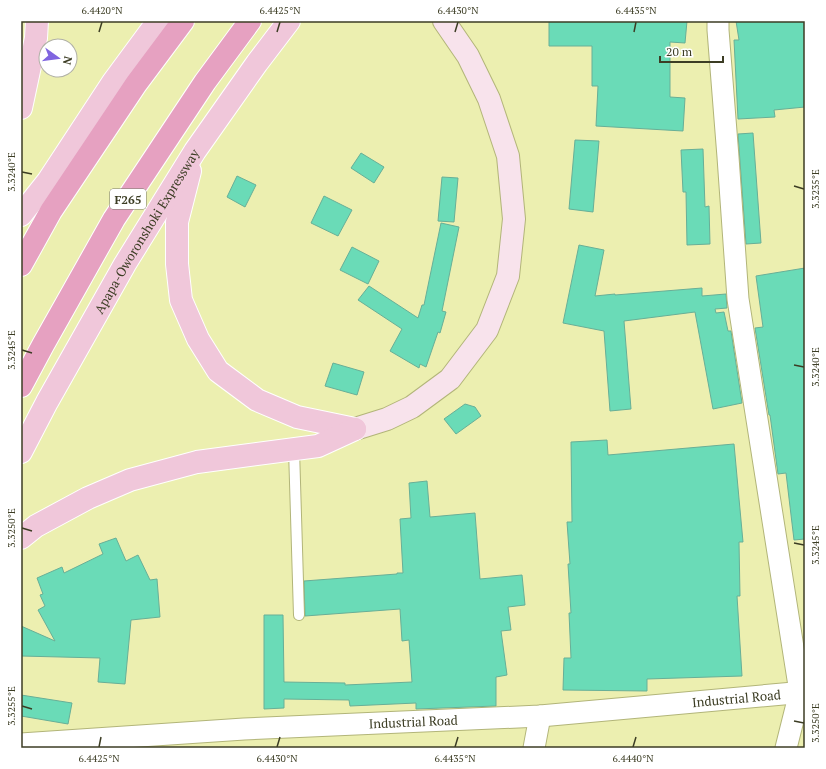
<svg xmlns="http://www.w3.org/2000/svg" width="826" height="769" font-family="'PT Serif',serif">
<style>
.building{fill:#6adbb7;stroke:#68af97}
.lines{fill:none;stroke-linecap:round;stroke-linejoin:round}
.lane-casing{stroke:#b2b579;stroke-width:12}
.street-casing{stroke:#b2b579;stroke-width:23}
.secondary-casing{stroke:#b2b579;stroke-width:24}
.primary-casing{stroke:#fff;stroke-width:24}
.highway-casing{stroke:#fff;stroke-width:24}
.lane{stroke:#fff;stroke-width:10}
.street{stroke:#fff;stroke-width:21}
.secondary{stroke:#f8e3ec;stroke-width:22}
.primary{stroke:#f0c7da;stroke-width:22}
.highway{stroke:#e6a1c1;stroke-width:22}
.ticks{fill:none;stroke:#3c3d24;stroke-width:1.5}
.labels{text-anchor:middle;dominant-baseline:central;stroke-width:3.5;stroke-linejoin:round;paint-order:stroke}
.shield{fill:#fff;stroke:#767766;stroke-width:1}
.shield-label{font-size:12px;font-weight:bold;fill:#3c3d24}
.street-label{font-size:13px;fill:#3c3d24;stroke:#fff}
.neatline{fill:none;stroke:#3c3d24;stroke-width:1.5}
.ticks-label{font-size:10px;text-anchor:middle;fill:#3c3d24}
</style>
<rect width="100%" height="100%" fill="#ecefb0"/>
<g class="building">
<path d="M549,21H687L685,43L670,42V97L685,98L683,131L596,126L598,86H592V46H549Z"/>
<path d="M736,21H805V107L774,110L775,117L738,119L734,40H739Z"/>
<path d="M753,133L761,243L746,244L738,134Z"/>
<path d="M575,140L599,141L593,212L569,209Z"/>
<path d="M703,149L705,207L709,206L710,244L687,245L686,192H683L681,150Z"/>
<path d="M361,153L384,167L374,183L351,168Z"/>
<path d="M237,176L256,185L245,207L227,197Z"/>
<path d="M442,177L458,178L454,222L438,221Z"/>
<path d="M324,196L352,210L338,236L311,223Z"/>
<path d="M441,223L459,227L442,311L446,312L440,333L438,332L426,367L420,364L419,368L390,351L402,329L358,300L369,286L418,318L422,305H424Z"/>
<path d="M579,245L604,250L595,296L615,294V295L702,288V296L726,294L727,308L715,309L716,313L724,312L728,331H731L742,403L713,409L695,312L624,321L631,409L610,411L604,331L563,323Z"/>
<path d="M352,247L379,261L368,284L340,270Z"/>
<path d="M805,268V539L794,540L786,473L778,474L770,415H769L755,328L763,327L756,276Z"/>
<path d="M333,363L364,372L357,395L325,386Z"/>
<path d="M465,404L475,407L481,416L456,434L444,419Z"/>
<path d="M607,440L608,455L734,444L743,542H739L740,596H737L742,676L647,679V691L563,690L564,658H571L569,613H571L568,564H570L567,522H572L571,442Z"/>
<path d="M427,481L430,517L475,513L480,579L522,575L525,605L508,607L511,630L501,631L507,675L496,677V706L416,709V703L350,706L349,700L284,699V708L264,709V615H283L284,682L345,683V685L412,682L409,640L402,641L400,609L305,616L304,581L397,574V573H403L400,519L411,518L409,483Z"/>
<path d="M116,538L126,561L138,555L150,580L157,579L160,617L131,620L125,684L98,682L100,658L21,656V626L55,641L38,610L45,606L40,595L43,594L37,578L62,567L64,573L103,554L99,544Z"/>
<path d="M21,695L72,703L68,724L21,716Z"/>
</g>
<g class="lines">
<g class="lane-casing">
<path id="lane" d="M294,449L299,615"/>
</g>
<g class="street-casing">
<g id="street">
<path d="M718,21V30L728,157L738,299L800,692L786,748"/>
<path id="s1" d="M21,744L244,729L540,716L805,692"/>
<path d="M534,748L540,716"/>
</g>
</g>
<g class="secondary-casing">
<path id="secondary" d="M355,429L387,419L412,407L450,379L487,330L508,276L514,219L508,156L489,99L468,56L444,21"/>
</g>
<g class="primary-casing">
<g id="primary">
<path d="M21,108L36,38L37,21"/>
<path d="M190,171L177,222V264L181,300L198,339L218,371L257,400L297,417L355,429"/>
<path d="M21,215L48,181L113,82L158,21"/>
<path id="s2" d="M21,452L47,402L125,264L195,151L257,63L289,21"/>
<path d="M21,538L36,526L88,498L130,480L197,462L318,446L355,429"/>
</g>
</g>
<g class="highway-casing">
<g id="highway">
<path d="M21,265L51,211L136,84L183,21"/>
<path d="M21,386L43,345L114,219L205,82L250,21"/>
</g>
</g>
<use href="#lane" class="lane"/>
<use href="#street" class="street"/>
<use href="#secondary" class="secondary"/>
<use href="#primary" class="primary"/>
<use href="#highway" class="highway"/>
</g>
<path class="ticks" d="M99,32L102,22M277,32L280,22M455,32L458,22M634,32L636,22M22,172L32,174M794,186L804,189M22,350L32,353M794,365L804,367M22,528L32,531M794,543L804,545M22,706L32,709M794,721L804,723M99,747L101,737M277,747L280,737M455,747L458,737M633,747L636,737"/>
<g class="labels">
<rect class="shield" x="110" y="189" width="36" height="20" rx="3"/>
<g class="shield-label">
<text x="128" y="199">F265</text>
</g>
<g class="street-label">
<text stroke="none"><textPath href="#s2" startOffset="254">Apapa-Oworonshoki Expressway</textPath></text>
<text stroke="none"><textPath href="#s1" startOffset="717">Industrial Road</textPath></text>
<text stroke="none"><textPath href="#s1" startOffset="393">Industrial Road</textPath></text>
</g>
</g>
<rect width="826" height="769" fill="none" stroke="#ffffff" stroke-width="44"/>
<g transform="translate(58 58) rotate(104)"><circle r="19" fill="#ffffff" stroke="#b1b1a7"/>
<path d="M0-3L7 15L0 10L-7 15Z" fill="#8065e0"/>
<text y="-6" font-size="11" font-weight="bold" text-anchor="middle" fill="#3c3d24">N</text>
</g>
<path d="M660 56v6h63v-6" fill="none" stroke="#3c3d24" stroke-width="2"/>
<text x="666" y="56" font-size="12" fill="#3c3d24" stroke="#ffffff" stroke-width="3" paint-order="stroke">20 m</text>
<rect x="22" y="22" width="782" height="725" class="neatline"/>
<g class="ticks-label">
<text x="102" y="14">6.4420°N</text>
<text x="280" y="14">6.4425°N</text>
<text x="458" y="14">6.4430°N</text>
<text x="636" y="14">6.4435°N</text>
<text transform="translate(11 172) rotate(-90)" y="4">3.3240°E</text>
<text transform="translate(815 189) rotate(-90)" y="4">3.3235°E</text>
<text transform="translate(11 350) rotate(-90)" y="4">3.3245°E</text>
<text transform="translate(815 367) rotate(-90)" y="4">3.3240°E</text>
<text transform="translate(11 528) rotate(-90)" y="4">3.3250°E</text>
<text transform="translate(815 545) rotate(-90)" y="4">3.3245°E</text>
<text transform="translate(11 706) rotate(-90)" y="4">3.3255°E</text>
<text transform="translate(815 723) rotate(-90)" y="4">3.3250°E</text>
<text x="99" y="762">6.4425°N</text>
<text x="277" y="762">6.4430°N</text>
<text x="455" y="762">6.4435°N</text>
<text x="633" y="762">6.4440°N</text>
</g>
</svg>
